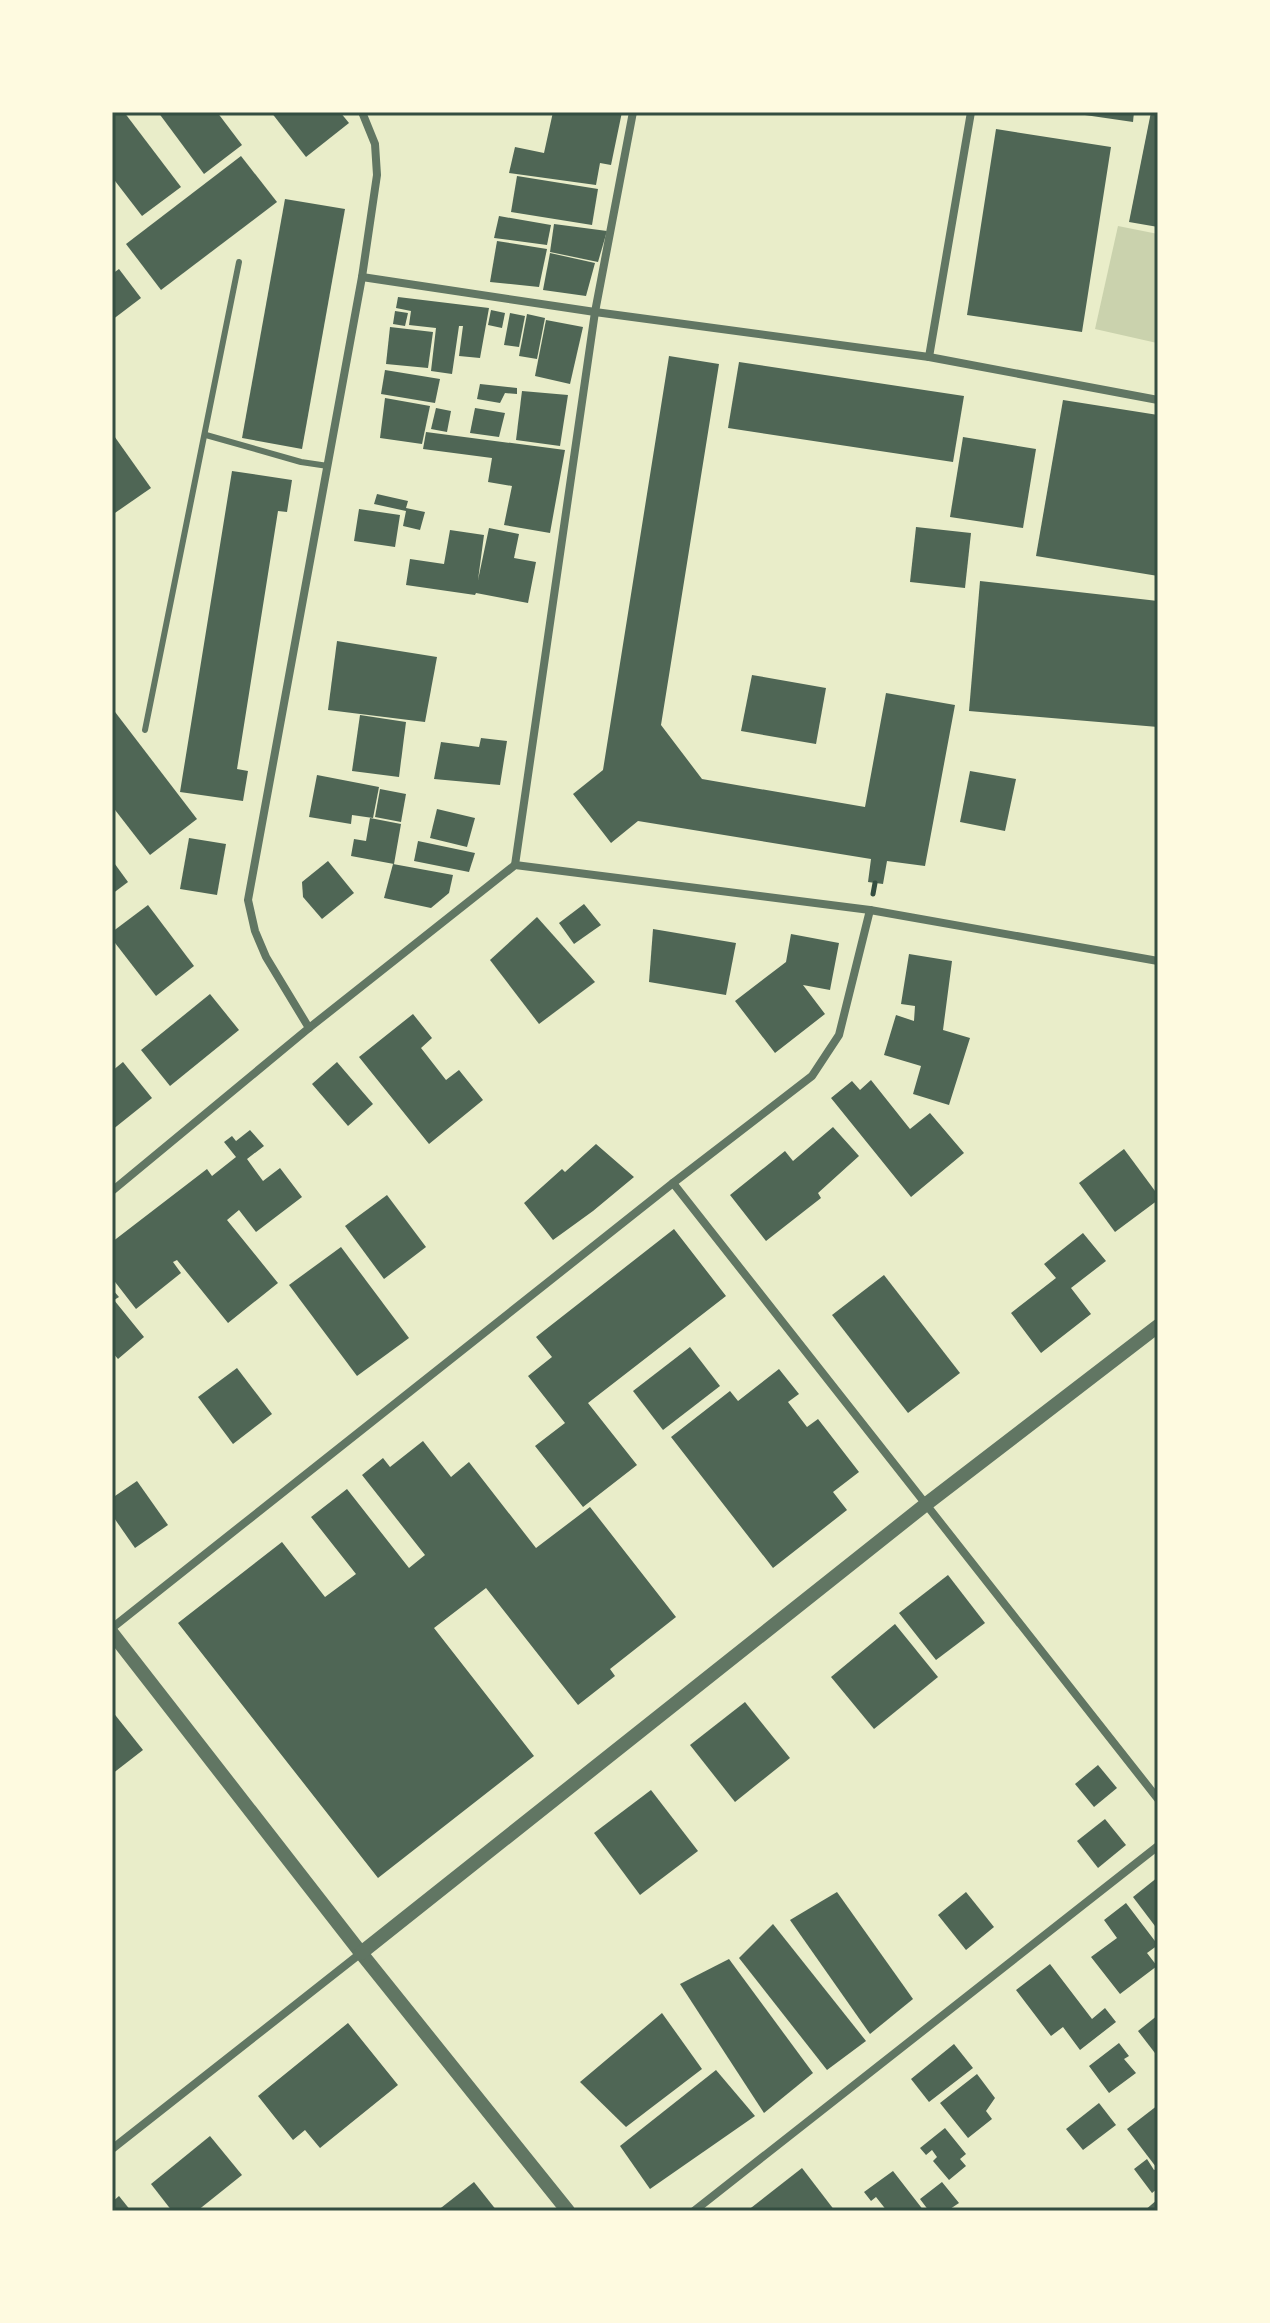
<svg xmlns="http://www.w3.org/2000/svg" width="1270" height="2323" font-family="'IBM Plex Sans',sans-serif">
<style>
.green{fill:#cad2ad}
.building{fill:#4f6655}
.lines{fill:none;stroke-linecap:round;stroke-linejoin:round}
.path{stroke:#344e41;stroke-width:5}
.service{stroke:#617663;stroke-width:6}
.minor{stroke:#617663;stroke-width:8}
.tertiary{stroke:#617663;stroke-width:14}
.neatline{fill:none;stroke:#344e41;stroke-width:3}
</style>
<rect width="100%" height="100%" fill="#e9edc9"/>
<path class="green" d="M1118,226L1158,234L1157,343L1095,329Z"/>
<g class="building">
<path d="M112,112H124L181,187L142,216L112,177Z"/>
<path d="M158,112H217L242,145L204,174Z"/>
<path d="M271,112H340L349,123L306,157Z"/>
<path d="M553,112H622L611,165L600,163L596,185L509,173L515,147L544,153Z"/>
<path d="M1078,112H1134L1133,122L1078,114Z"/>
<path d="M1151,112H1158V227L1129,222Z"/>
<path d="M996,129L1111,147L1082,332L967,315Z"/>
<path d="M241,156L277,202L161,290L126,244Z"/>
<path d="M517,176L598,189L592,225L511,212Z"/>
<path d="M285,199L345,209L302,449L242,438Z"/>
<path d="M499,216L551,225L547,245L494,238Z"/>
<path d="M554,224L607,231L598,262L550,252Z"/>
<path d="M497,241L547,249L539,287L490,282Z"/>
<path d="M550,253L595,263L586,296L543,290Z"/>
<path d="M119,269L141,298L112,320V274Z"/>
<path d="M398,297L489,308L480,358L459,356L463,326H459L452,374L431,371L436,328L409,325L411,311L396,308Z"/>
<path d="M491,310L505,313L502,328L488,325Z"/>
<path d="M395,311L408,313L405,326L393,324Z"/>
<path d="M510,313L525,316L519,347L504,345Z"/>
<path d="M527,314L545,318L537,359L519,356Z"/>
<path d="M546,320L583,327L570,384L535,376Z"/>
<path d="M390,327L433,332L428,368L386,364Z"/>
<path d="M669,356L719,364L661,725L702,779L865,807L886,693L955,705L925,866L887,861L883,884L868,882L871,859L638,821L611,843L573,794L603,770Z"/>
<path d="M739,362L964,396L953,462L728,428Z"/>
<path d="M385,370L440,379L435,403L381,394Z"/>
<path d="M480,384L517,388V394L505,393L500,403L477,399Z"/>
<path d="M522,391L568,395L560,446L516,440Z"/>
<path d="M385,398L430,406L422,444L380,438Z"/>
<path d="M1063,400L1158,415V576L1036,556Z"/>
<path d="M436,408L451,411L447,432L431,429Z"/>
<path d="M475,408L505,413L499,437L470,433Z"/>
<path d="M426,432L565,450L550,533L504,525L512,486L488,482L492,458L423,449Z"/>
<path d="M112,433L151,488L112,515Z"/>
<path d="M963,437L1036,449L1023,528L950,517Z"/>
<path d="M232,471L292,480L287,512L278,511L237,769L248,771L243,801L180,792Z"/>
<path d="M377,494L408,501L406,508L425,512L420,530L403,526L406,511L374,504Z"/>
<path d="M359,509L400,515L395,547L354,541Z"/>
<path d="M916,527L971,533L965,588L910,582Z"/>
<path d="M489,528L519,534L514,558L536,562L528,603L476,593L475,595L406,585L410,559L444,564L450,530L484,535L478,580Z"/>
<path d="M980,581L1158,601V727L969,711Z"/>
<path d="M337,641L437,657L425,722L328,710Z"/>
<path d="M752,675L826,688L816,744L741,731Z"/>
<path d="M112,708L197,819L150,855L112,806Z"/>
<path d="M360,715L406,722L399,777L352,771Z"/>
<path d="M481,738L507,741L500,785L434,779L441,742L479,747Z"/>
<path d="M970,771L1016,779L1005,831L960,822Z"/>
<path d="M317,775L379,787L373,818L352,815L351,824L309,817Z"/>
<path d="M380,789L406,794L401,822L375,817Z"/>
<path d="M437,809L475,818L467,847L430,838Z"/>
<path d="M370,818L401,824L394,864L351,856L354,839L366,841Z"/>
<path d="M189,838L226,844L217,895L180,889Z"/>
<path d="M418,841L475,853L469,872L414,861Z"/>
<path d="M112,860L128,882L112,894Z"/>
<path d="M328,861L354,893L322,919L303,897L302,882Z"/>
<path d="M393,864L453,875L449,893L431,908L384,898Z"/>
<path d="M584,904L601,925L574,944L559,923Z"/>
<path d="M148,905L194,966L156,996L112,939V932Z"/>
<path d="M537,917L595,982L539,1024L490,960Z"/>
<path d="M653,929L736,943L726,995L649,982Z"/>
<path d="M791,934L839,943L830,990L803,985L825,1014L775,1053L735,1001L786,962Z"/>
<path d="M909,954L952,961L943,1030L970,1038L949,1105L913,1094L921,1066L884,1055L896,1015L914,1021L915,1006L901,1004Z"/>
<path d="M210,994L239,1030L170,1086L141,1050Z"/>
<path d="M413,1014L432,1038L421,1048L446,1080L459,1070L483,1100L429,1144L359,1057Z"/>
<path d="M123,1062L152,1098L112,1130V1071Z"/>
<path d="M337,1062L373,1104L348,1126L312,1084Z"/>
<path d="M871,1080L910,1129L930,1113L964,1153L911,1197L831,1098L852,1081L860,1090Z"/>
<path d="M833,1127L859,1156L818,1193L821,1198L766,1241L730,1195L785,1151L793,1161Z"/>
<path d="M250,1130L264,1146L247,1159L263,1181L280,1168L302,1197L256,1232L239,1210L227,1220L278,1283L228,1323L177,1260L173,1262L181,1273L136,1309L112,1278V1242L207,1169L212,1176L236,1157L224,1142L232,1136L236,1141Z"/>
<path d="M596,1144L634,1177L593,1211L553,1240L524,1203L562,1169L565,1172Z"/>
<path d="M1124,1149L1158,1195V1200L1115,1232L1079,1183Z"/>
<path d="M387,1195L426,1247L384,1279L345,1226Z"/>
<path d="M674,1229L726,1296L588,1403L637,1465L583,1507L535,1446L565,1423L528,1376L552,1357L536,1337Z"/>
<path d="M1083,1233L1106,1261L1071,1288L1091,1314L1041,1353L1011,1313L1056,1278L1044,1264Z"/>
<path d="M341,1247L409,1338L357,1376L289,1285Z"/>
<path d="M884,1275L960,1373L908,1413L832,1315Z"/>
<path d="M112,1289L119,1297L114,1300L144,1337L118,1359L112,1352Z"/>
<path d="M690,1347L720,1386L663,1430L633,1391Z"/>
<path d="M237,1368L272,1414L233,1444L198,1397Z"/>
<path d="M779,1369L799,1394L788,1402L807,1427L818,1419L859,1472L833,1492L847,1510L773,1568L671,1437L730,1391L738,1401Z"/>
<path d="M423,1441L451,1477L469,1462L536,1548L590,1507L676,1617L610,1669L615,1676L578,1705L486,1588L434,1628L534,1756L378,1878L178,1623L282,1542L325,1597L356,1574L311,1517L347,1489L409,1568L425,1555L362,1475L383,1458L390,1467Z"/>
<path d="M137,1481L168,1525L135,1548L112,1515V1498Z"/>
<path d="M948,1575L985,1623L936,1660L899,1613Z"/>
<path d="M895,1624L938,1677L874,1729L831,1677Z"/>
<path d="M745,1702L790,1758L735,1802L690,1745Z"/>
<path d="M112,1711L143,1750L112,1774Z"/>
<path d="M1098,1765L1117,1788L1094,1807L1075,1784Z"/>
<path d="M651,1790L698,1851L640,1895L594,1833Z"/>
<path d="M1105,1819L1126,1845L1098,1868L1077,1841Z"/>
<path d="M1158,1877V1930L1133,1897Z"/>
<path d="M837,1892L913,1999L870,2034L790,1920Z"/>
<path d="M966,1892L994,1927L966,1950L938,1915Z"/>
<path d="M1126,1903L1158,1945L1147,1953L1157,1966L1120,1994L1091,1957L1117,1938L1104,1920Z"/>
<path d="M773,1924L866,2041L827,2070L739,1958Z"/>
<path d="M729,1959L813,2073L764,2113L680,1984Z"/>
<path d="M1050,1964L1092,2019L1105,2008L1116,2022L1080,2050L1063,2027L1051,2036L1016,1990Z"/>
<path d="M662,2013L702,2069L626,2127L580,2082Z"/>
<path d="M1158,2015V2057L1138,2031Z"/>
<path d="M348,2023L398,2085L320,2148L305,2130L293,2140L258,2096Z"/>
<path d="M1119,2043L1129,2056L1124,2059L1136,2073L1109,2093L1089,2066Z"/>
<path d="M954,2044L973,2068L929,2102L911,2079Z"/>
<path d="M716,2070L755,2116L650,2189L620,2146Z"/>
<path d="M977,2074L995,2098L986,2111L992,2119L968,2138L940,2103Z"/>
<path d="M1099,2103L1116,2125L1083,2150L1066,2129Z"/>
<path d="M1158,2105V2165L1156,2167L1127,2129Z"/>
<path d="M945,2128L966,2154L960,2159L966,2166L949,2180L933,2161L937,2157L932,2150L926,2155L920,2148Z"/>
<path d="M210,2136L242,2175L197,2211H172L151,2184Z"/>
<path d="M1147,2159L1154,2170L1158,2169V2188L1152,2193L1134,2169Z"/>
<path d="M802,2168L835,2211H747Z"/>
<path d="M893,2171L924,2211H887L876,2197L871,2201L864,2192Z"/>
<path d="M474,2182L497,2211H437Z"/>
<path d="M942,2182L959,2203L947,2211L943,2208L938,2211H929L920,2199Z"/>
<path d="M119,2196L131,2211H112V2202Z"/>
<path d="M1158,2199V2211H1144Z"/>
</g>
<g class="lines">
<path class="path" d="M873,894L875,883"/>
<g class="service">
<path d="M206,435L301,462L328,466"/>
<path d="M145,730L239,262"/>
</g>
<g class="minor">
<path d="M362,277L595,312L929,357L1158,400"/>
<path d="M929,357L971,112"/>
<path d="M515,865L595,312L633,112"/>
<path d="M309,1028L266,957L255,931L248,900L362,277L377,175L375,144L362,112"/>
<path d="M673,1183L1158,1799"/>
<path d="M112,1191L309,1028L515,865L870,910L1158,961"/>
<path d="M112,1628L673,1183L812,1076L839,1035L870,910"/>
<path d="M112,2149L361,1953"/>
<path d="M694,2211L1158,1846"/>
</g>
<g class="tertiary">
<path d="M112,1633L361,1953L568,2211"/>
<path d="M361,1953L925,1505L1158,1326"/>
</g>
</g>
<rect width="1270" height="2323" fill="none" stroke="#fefae0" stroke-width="228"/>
<rect x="114" y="114" width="1042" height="2095" class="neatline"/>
</svg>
